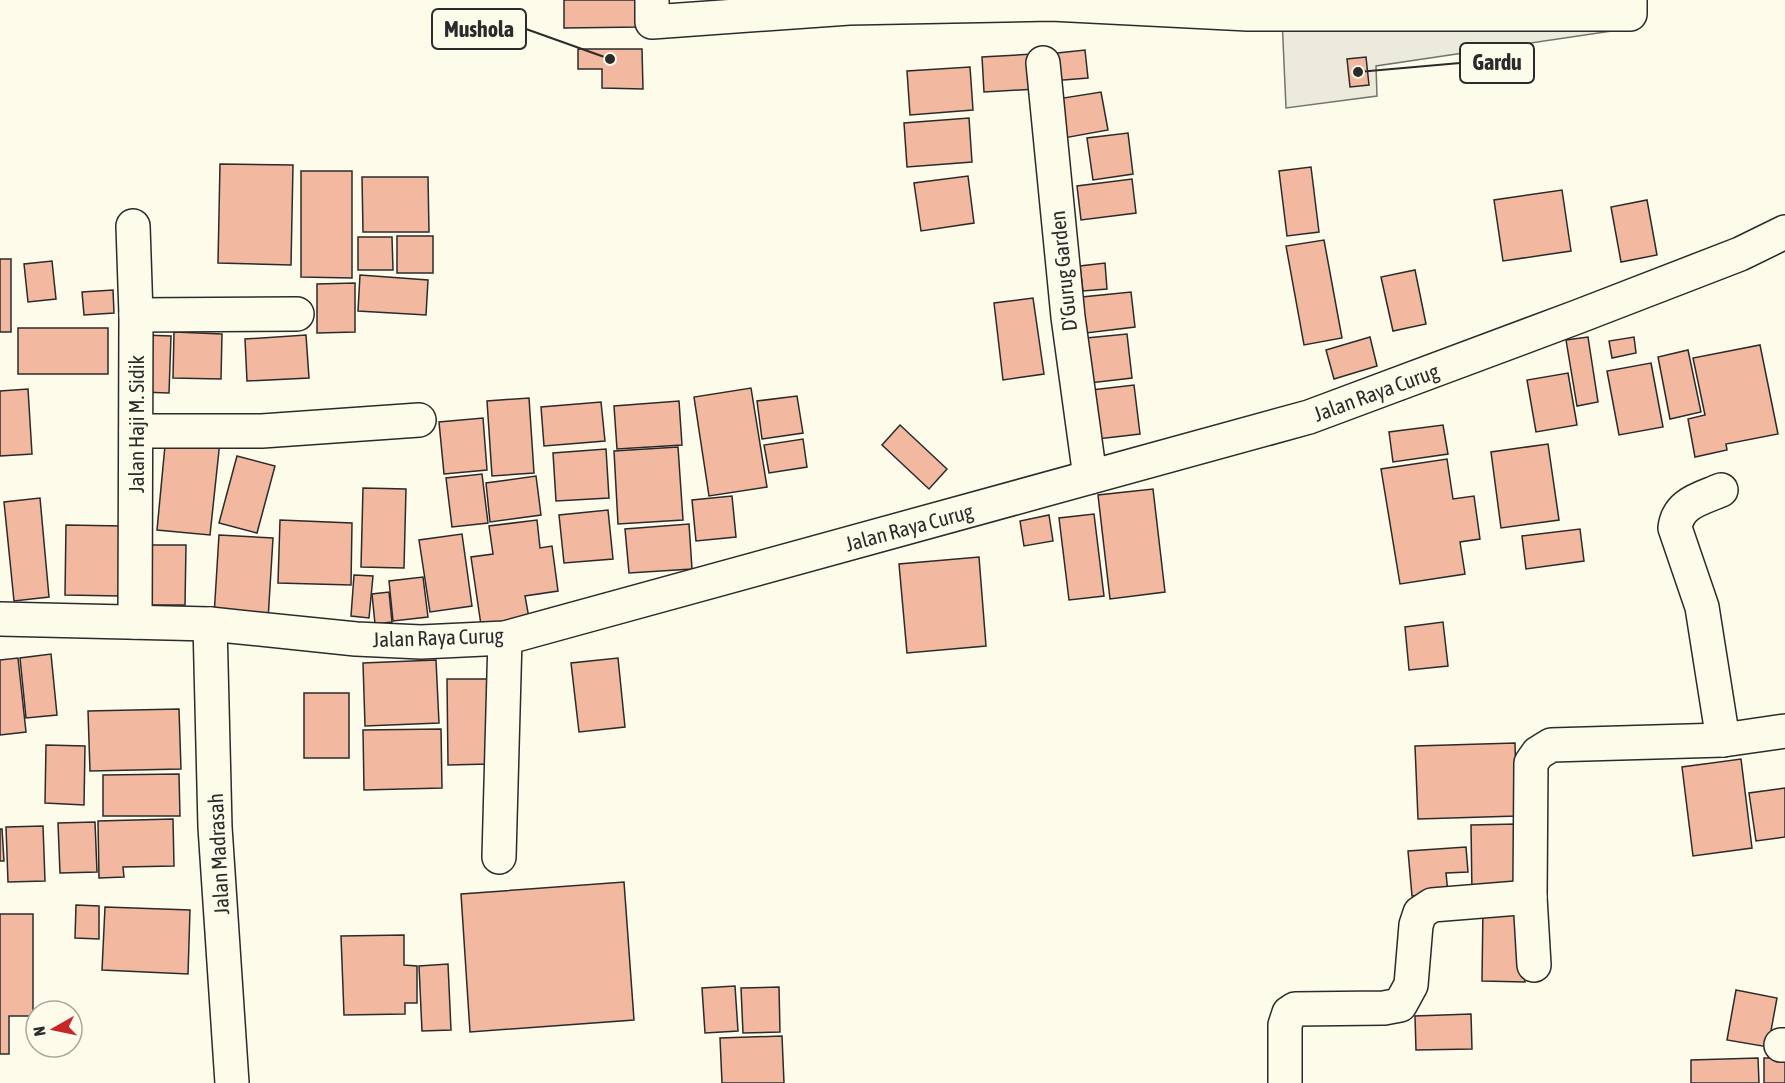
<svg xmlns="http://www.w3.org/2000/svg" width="1785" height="1083" font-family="'Asap Condensed',sans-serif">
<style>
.green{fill:#ecebdb;stroke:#74746e;stroke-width:1.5}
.building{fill:#f2b8a0;stroke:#2b2b2b;stroke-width:1.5}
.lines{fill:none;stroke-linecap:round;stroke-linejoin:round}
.street-casing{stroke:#2b2b2b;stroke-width:36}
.secondary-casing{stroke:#2b2b2b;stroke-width:36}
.street{stroke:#fdfbea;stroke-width:33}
.secondary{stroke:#fdfbea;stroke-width:33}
.labels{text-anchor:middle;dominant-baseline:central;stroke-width:4.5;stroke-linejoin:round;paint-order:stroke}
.street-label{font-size:21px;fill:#2b2b2b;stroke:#fdfbea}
.leader{fill:none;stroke:#2b2b2b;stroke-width:2}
.callout-dot{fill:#2b2b2b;stroke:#fdfbea;stroke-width:2}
.callout{fill:#fdfbea;stroke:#2b2b2b;stroke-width:2}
.callout-label{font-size:22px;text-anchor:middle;font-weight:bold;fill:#2b2b2b}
</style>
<rect width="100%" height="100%" fill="#fdfbea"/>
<path class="green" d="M1282,18L1632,28L1376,66L1377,96L1286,108Z"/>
<g class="building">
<path d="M564,0H640L641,27L564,28Z"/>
<path d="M578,49H642L643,89L602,88V69H578Z"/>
<path d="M1085,50L1088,78L1051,81L1048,54Z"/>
<path d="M1033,54L1036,89L984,92L982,57Z"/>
<path d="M1366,57L1369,85L1350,87L1347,59Z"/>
<path d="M970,67L973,110L910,115L907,71Z"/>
<path d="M1101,92L1108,130L1064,138L1057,99Z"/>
<path d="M969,118L972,162L907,167L904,123Z"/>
<path d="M1128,133L1133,174L1093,180L1087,138Z"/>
<path d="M220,164L293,165L291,265L218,263Z"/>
<path d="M1311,167L1319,232L1287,236L1279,171Z"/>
<path d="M301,171H352V278L301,277Z"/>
<path d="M968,176L974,223L921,231L914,183Z"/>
<path d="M362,177H428L429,232H363Z"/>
<path d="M1132,179L1136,213L1081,220L1077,186Z"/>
<path d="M1562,190L1571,251L1503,261L1494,200Z"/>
<path d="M1647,200L1657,255L1621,262L1611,207Z"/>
<rect x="397" y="236" width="36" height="37"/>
<path d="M358,237H392L393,270H358Z"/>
<path d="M1324,240L1342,338L1304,345L1286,246Z"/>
<rect x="0" y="259" width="11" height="73"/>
<path d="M52,261L56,299L28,302L24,264Z"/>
<path d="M1105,263L1107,289L1083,291L1080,266Z"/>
<path d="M1415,270L1426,324L1393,331L1381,277Z"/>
<path d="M360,275L428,280L426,315L358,311Z"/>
<path d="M355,283V332L317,333V284Z"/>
<path d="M113,290L114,313L84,315L82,292Z"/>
<path d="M1131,292L1135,327L1086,333L1082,297Z"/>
<path d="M1033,298L1044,374L1003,380L994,303Z"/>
<rect x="18" y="328" width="90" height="46"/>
<path d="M174,332L222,334L221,379L173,378Z"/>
<path d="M1127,334L1132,378L1081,384L1076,339Z"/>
<path d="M142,335L171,336L169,393L141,392Z"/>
<path d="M306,335L309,378L247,381L245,339Z"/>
<path d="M1370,337L1377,366L1334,379L1326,350Z"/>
<path d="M1588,337L1598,402L1577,406L1566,340Z"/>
<path d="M1634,337L1636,353L1612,358L1609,341Z"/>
<path d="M1760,345L1778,434L1726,444L1727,450L1695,457L1688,419L1705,415L1693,358Z"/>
<path d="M1688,350L1701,412L1670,419L1658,357Z"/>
<path d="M1651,363L1663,427L1619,435L1607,371Z"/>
<path d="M1568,373L1577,425L1536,432L1527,380Z"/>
<path d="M1134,385L1140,434L1089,440L1083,391Z"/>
<path d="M751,388L767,487L709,496L694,397Z"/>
<path d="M28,389L32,454L0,456V391Z"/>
<path d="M797,396L803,433L762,439L757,401Z"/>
<path d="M529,398L534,473L492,476L487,401Z"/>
<path d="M679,401L682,445L617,449L614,406Z"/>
<path d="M601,402L605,441L544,446L541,407Z"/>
<path d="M483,418L487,470L444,474L439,422Z"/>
<path d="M900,425L947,469L929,489L882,445Z"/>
<path d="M1443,425L1448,454L1393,462L1389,432Z"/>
<path d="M166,435L220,441L210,535L157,530Z"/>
<path d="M803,439L807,467L769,473L764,445Z"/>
<path d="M1548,444L1559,520L1501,528L1491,452Z"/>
<path d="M678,447L683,520L618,524L614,451Z"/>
<path d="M606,449L609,498L556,501L553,453Z"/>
<path d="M237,456L275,466L257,533L219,523Z"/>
<path d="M1447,459L1453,499L1474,496L1480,539L1460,542L1465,574L1400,584L1381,469Z"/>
<path d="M482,474L488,523L452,527L446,478Z"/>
<path d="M536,476L541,515L490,522L486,483Z"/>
<path d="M363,488L406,489L404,568L361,567Z"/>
<path d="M1153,489L1165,592L1110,599L1098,495Z"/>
<path d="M732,496L736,537L696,541L692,500Z"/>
<path d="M40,498L49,597L14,601L4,502Z"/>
<path d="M608,510L613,559L564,563L559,515Z"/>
<path d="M1094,514L1104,596L1069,600L1059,518Z"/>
<path d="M1049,515L1053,541L1024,546L1020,521Z"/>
<path d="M280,520L352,523L351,585L278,583Z"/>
<path d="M537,520L540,548L552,546L558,591L525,596L529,618L481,625L471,557L493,554L489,526Z"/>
<path d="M689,524L692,569L629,573L625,529Z"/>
<path d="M66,525L122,526L121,596L65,595Z"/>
<path d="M1580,529L1584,561L1526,569L1522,536Z"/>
<path d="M462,534L472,606L430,612L419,540Z"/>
<path d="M219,535L273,538L268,620L214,616Z"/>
<path d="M143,545H186L185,605H142Z"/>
<path d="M979,557L986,646L907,653L899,564Z"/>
<path d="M354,575L373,576L369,618L351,616Z"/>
<path d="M423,577L428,617L393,621L389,581Z"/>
<path d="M389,592L392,622L375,624L372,594Z"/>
<path d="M1443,622L1448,666L1409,670L1405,627Z"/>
<path d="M51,654L57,715L26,718L20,658Z"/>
<path d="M18,658L26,732L0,735V660Z"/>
<path d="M618,658L625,727L579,732L571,663Z"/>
<path d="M436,660L439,723L365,726L363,663Z"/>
<path d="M447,679H487L489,764L448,765Z"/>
<rect x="304" y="693" width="45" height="65"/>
<path d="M179,709L181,769L90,771L88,711Z"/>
<path d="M441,729L442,788L364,790L363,730Z"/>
<path d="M1515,743L1517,816L1418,819L1415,746Z"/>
<path d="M46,745L85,746L84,805L45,803Z"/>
<path d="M1741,759L1752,848L1693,856L1682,767Z"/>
<path d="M179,774L180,816H103V775Z"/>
<path d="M1785,788V837L1756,841L1749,793Z"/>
<path d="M173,819L174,866L123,867L124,877L99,878L98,821Z"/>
<path d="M95,822L97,872L60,873L58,823Z"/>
<path d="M1517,824L1518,895H1472L1471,825Z"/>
<path d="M43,826L45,881L8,882L6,827Z"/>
<path d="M0,829H2L4,861H0Z"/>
<path d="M1466,847L1468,872L1446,873L1448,893L1412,896L1408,851Z"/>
<path d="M624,882L634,1020L470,1032L461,894Z"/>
<path d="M76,905L99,906V939L75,938Z"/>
<path d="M105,907L190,910L188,974L102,970Z"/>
<path d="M1483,907L1525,908V982L1482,981Z"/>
<path d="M0,914H33V1016H9V1054H0Z"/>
<path d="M404,935V965L417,966V1003H405V1014L344,1015L341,936Z"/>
<path d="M448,964L451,1030L422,1031L419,966Z"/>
<path d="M735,986L738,1031L705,1033L702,988Z"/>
<path d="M779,987L780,1032L743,1033L741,988Z"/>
<path d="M1736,990L1777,998L1768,1047L1727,1040Z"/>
<path d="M1471,1014L1472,1049L1416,1050L1415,1016Z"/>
<path d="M782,1036L784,1083H722L720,1038Z"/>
<path d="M1758,1058L1759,1083H1691V1060Z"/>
<rect x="1764" y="1058" width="21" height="25"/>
</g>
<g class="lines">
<g class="street-casing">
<g id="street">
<path d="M652,0V22L849,8L1051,4L1248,14H1630V0"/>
<path d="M1043,63L1068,317L1090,477"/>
<path d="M133,226L136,315L135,622"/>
<path d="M136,315L297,314"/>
<path d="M136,431H262L419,420"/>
<path d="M1721,490C1700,499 1678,503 1675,528L1702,607L1723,740"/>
<path d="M210,624L215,827L232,1083"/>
<path d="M499,857L505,638"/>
<path d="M1534,965L1530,897L1531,763L1538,753L1551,745L1723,740L1785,731"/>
<path d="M1781,1045H1785"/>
<path d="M1285,1083V1025L1289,1013L1295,1009L1384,1008L1400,1005L1411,985L1416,925L1420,913L1432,905L1530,897"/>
</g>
</g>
<g class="secondary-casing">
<path id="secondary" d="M0,619L210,624L356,639L421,642L505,638L1309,417L1577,317L1740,254L1785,232"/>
</g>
<use href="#street" class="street"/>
<use href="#secondary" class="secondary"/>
</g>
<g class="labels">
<g class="street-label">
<text transform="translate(1063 271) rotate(-96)">D'Gurug Garden</text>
<text transform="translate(1376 392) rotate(-20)">Jalan Raya Curug</text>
<text transform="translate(136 424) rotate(-90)">Jalan Haji M. Sidik</text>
<text transform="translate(909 527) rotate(-15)">Jalan Raya Curug</text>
<text transform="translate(438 637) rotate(-2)">Jalan Raya Curug</text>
<text transform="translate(218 854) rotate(-93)">Jalan Madrasah</text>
</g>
</g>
<path class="leader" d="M610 59L526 29M1358 72L1460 63"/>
<g class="callout-dot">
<circle cx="610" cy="59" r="6"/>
<circle cx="1358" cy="72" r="6"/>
</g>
<g class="callout">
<rect x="432" y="9" width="94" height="40" rx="6"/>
<rect x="1460" y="43" width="74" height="40" rx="6"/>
</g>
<g class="callout-label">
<text x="479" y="37">Mushola</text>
<text x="1497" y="70">Gardu</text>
</g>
<g transform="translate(54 1029) rotate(261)"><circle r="28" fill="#fdfbea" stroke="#a9a89e" stroke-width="1.5"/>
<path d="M0-4.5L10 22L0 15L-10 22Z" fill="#c62828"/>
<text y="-9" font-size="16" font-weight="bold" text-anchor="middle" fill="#2b2b2b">N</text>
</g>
</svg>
